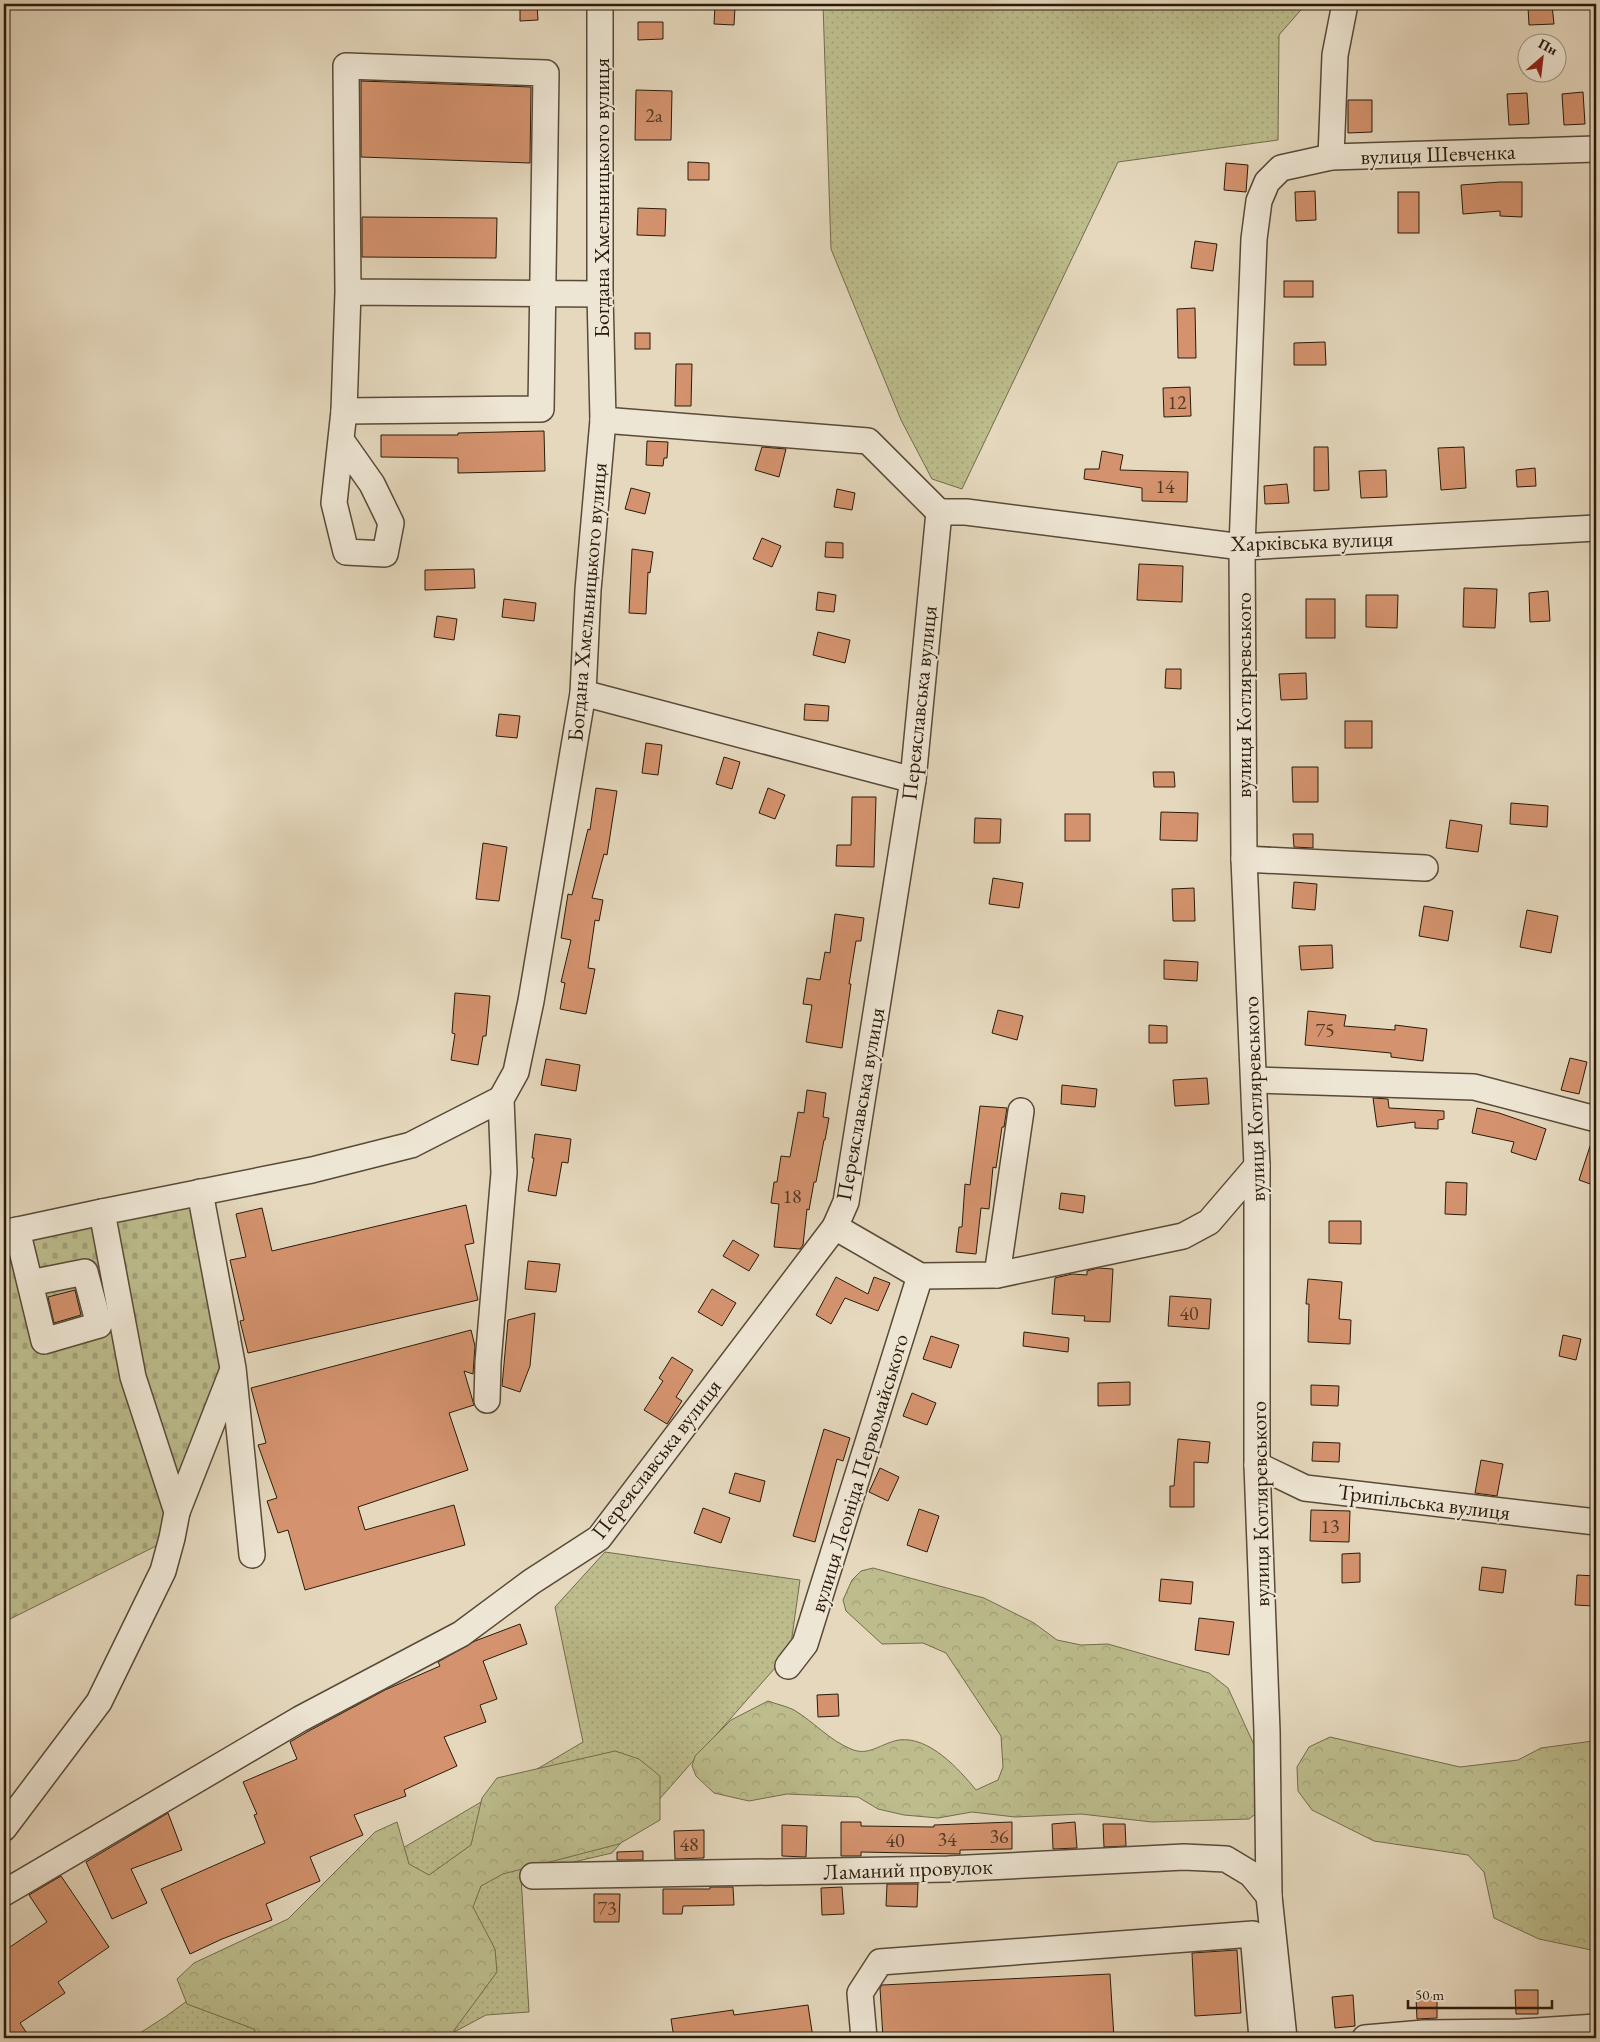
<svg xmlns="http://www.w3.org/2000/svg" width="1600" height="2042" font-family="'EB Garamond',serif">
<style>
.grass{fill:url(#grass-dots);stroke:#736c4c}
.forest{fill:url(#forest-crowns);stroke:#736c4c}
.cemetery{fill:url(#cemetery-stones);stroke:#736c4c}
.building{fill:#d4936e;stroke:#2a1b0b}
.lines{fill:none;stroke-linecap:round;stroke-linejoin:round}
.minor-casing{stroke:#594a38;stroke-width:28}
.minor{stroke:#eee6d4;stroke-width:25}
.labels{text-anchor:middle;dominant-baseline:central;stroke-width:4;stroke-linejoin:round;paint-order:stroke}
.number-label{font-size:20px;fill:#543924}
.street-label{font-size:22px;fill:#2a1b0b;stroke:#eee6d4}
</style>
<defs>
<pattern id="grass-dots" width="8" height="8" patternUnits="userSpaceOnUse" patternTransform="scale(1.25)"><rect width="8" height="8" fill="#bcbc8c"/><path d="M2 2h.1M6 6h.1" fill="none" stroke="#a2a177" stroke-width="1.8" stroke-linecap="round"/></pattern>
<pattern id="forest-crowns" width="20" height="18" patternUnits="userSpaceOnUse" patternTransform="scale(1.25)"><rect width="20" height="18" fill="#bcbc8c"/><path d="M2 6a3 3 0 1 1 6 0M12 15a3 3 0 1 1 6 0" fill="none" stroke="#a2a177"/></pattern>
<pattern id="cemetery-stones" width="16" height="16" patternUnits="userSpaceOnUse" patternTransform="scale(1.25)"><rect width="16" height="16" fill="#bcbc8c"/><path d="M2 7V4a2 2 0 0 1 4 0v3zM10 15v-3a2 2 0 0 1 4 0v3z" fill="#a2a177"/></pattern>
</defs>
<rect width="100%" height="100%" fill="#e5d8bd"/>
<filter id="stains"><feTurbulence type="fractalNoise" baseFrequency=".004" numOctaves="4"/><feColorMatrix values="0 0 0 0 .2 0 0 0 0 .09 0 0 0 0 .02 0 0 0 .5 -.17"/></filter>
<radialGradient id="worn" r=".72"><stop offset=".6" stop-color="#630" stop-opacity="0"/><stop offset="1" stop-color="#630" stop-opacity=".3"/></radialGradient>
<g class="grass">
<path d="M823,4H1306L1279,35L1278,140L1118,162L962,489L932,479L901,420L831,249Z"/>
<path d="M605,1552L800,1580L790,1651L612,1853L531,1872L521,1876L529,2012L486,2015L443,2038H132L165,2017L374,1865L583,1742L555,1607Z"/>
</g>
<g class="forest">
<path d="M873,1568L984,1598L1034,1623L1057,1640L1081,1645L1108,1644L1209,1673L1228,1688L1255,1747L1258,1812L1249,1819L1152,1822L1081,1814L1015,1817L972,1812L938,1818L904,1815L878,1809L858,1797L787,1794L749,1801L714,1793L696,1776L692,1766L695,1756L731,1720L768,1701C776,1704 786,1706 794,1710C814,1722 829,1740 851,1749C869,1757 881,1743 899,1740C929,1736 959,1769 976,1790L998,1780L1003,1767L1001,1736L946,1653L923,1643L882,1644L846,1611L843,1600L852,1580L861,1571Z"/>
<path d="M1330,1737L1460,1767L1518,1760L1541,1748L1593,1741L1596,1738V1951L1539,1939L1494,1918L1484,1872L1468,1855L1374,1841L1312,1810L1298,1791L1297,1767L1309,1747Z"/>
<path d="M615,1751L639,1759L660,1776V1820L619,1844L503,1874L481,1886L473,1907L495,1949L497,1972L455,2029L453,2038H258L254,2029L187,2004L177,1979L194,1963L288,1919L375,1832L397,1822L409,1864L429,1875L471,1845L482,1798L497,1778Z"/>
</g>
<path class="cemetery" d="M200,1192L233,1368L172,1538L4,1622V1236Z"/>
<g class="building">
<path d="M520,4H537L538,20L520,21Z"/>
<path d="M1552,5L1554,24L1529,25L1528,7Z"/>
<path d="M715,6L735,7L734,25L714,24Z"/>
<path d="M638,22H663V39L638,40Z"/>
<path d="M361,81L531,87L530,163L361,157Z"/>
<path d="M636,90L672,91L671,140H635Z"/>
<path d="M1583,92L1585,124L1564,125L1562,94Z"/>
<path d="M1527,93L1529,124L1509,125L1507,94Z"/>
<path d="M1348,100H1372V132L1348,133Z"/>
<path d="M688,162L709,163V180H688Z"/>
<path d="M1226,163L1248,165L1246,192L1224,190Z"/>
<path d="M1500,182H1522V217L1500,216V211L1463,214L1461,185Z"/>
<path d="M1315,191L1316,220L1296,221L1295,192Z"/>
<rect x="1398" y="192" width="21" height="41"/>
<path d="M638,208L666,209L665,236L637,235Z"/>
<path d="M362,217L497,218L496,258L362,257Z"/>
<path d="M1195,241L1217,244L1213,271L1191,268Z"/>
<rect x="1284" y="281" width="29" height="16"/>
<path d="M1195,308L1196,358H1178L1177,309Z"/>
<rect x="635" y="333" width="15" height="16"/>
<path d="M1325,342L1326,365H1294V343Z"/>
<path d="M676,364H692L691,406H675Z"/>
<path d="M1190,387L1191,416L1164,417L1163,388Z"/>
<path d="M544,431L545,471L458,473V458L381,457V435H458V433Z"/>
<path d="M647,441L668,442L667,458H664L663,466L646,465Z"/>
<path d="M762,447L786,449L779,477L755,470Z"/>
<path d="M1314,447H1328L1329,490L1314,491Z"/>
<path d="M1464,447L1466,488L1441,490L1438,448Z"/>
<path d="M1102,451L1123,455L1120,470L1188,472L1187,502L1142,501V488L1084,479L1085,469H1099Z"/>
<path d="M1535,468L1536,486L1517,487L1516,470Z"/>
<path d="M1386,470L1387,497L1361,498L1359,471Z"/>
<path d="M1287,484L1289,503L1265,504L1264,486Z"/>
<path d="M631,488L650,493L645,514L625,509Z"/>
<path d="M837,489L855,493L852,510L834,507Z"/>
<path d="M762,538L781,546L772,567L753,559Z"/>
<path d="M826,542L843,543V558L825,557Z"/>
<path d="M632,549L653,552L650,573L648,572L646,614L629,613Z"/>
<path d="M1139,564L1183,566L1182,602L1137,600Z"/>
<path d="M474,569L475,588L425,590V570Z"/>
<path d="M1464,588L1497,589L1495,628L1463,627Z"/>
<path d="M1548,591L1550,621L1530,622L1529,593Z"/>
<path d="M818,592L836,595L834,612L816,610Z"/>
<path d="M1366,595H1398L1397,628L1366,627Z"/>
<path d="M504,599L536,603L534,621L502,617Z"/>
<rect x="1306" y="599" width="29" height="39"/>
<path d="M437,616L457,619L454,640L434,637Z"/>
<path d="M818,632L850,640L845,663L813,655Z"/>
<path d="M1166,669H1181V689L1165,688Z"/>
<path d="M1306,673L1307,699L1281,700L1279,674Z"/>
<path d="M805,704L829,706L828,721L804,720Z"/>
<path d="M499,714L520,716L517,738L496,736Z"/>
<rect x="1345" y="721" width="27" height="27"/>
<path d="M646,743L662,745L658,775L642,773Z"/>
<path d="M724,757L740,762L732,789L716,784Z"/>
<path d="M1292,767H1318V802H1293Z"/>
<path d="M1153,772H1174L1175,787H1154Z"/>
<path d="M596,788L617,791L607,855L604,854L592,898L603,900L599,921L595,920L588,968L595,969L586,1014L560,1009L565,983L561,982L571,940L561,938L568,894L572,895L588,829L590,830Z"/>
<path d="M768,788L785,795L775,819L759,813Z"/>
<path d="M852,797H876L874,867L836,866L837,845H851Z"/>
<path d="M1511,803L1548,806L1547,827L1510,824Z"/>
<path d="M1161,812L1198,813L1197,841L1160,840Z"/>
<rect x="1065" y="814" width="25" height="27"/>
<path d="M975,818L1001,819L1000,843H974Z"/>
<path d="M1450,820L1482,825L1478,852L1446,848Z"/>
<path d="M1293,834H1313V848L1294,847Z"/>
<path d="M483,843L507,847L499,901L476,899Z"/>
<path d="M993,878L1023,883L1019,908L989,904Z"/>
<path d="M1294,882L1317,884L1315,910L1292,908Z"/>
<path d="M1194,888L1195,921H1173L1172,889Z"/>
<path d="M1424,906L1453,911L1448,941L1419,936Z"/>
<path d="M1527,910L1558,916L1551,953L1520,947Z"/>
<path d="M835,914L864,918L861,941H856L849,984H851L842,1048L806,1042L812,1005L803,1004L807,978L820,980L825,952L830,953Z"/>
<path d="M1332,945L1333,968L1301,970L1299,946Z"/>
<path d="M1164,960L1198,962L1197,981L1164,979Z"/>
<path d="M455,993L490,996L486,1036H483L478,1065L451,1060L455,1034L452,1033Z"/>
<path d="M998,1010L1023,1016L1017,1040L992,1033Z"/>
<path d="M1308,1011L1346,1015L1344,1026L1395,1030V1025L1427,1029L1423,1061L1391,1057V1053L1305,1045Z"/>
<path d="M1149,1025L1167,1026V1043H1149Z"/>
<path d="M1570,1058L1587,1062L1579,1094L1561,1090Z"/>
<path d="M546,1059L580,1065L576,1091L541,1085Z"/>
<path d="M1207,1078L1209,1104L1175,1106L1173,1080Z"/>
<path d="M1062,1085L1097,1089L1095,1107L1061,1104Z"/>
<path d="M807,1090L826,1093L823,1117L829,1118L825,1140H824L816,1182H814L809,1210L807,1209L803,1245L800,1249L774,1247L779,1204L771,1203L774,1182H777L781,1156L790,1157L798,1112L804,1113Z"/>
<path d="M1373,1098L1388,1099L1389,1108L1444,1111V1119L1438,1120V1129L1415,1128V1122L1377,1127Z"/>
<path d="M980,1106L1007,1108L1004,1127H1002L996,1168L993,1167L989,1209L981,1208L976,1254L956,1252L959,1227H962L965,1184L970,1185Z"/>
<path d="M1477,1108L1499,1113L1546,1129L1536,1160L1511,1152L1514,1142L1472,1133Z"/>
<path d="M535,1134L571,1139L568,1163L562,1162L556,1196L528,1191L534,1158H532Z"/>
<path d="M1593,1137H1596V1186L1579,1180Z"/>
<path d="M1446,1182L1467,1183L1466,1215L1445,1214Z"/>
<path d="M1061,1193L1085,1196L1083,1213L1059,1209Z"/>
<path d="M466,1205L474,1243L465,1245L478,1300L248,1353L240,1321L244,1320L230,1260L246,1257L236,1214L262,1208L272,1251Z"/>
<path d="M1329,1221H1361V1244L1329,1243Z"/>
<path d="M733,1240L759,1255L749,1271L723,1256Z"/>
<path d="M528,1261L560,1264L556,1292L525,1289Z"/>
<path d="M1098,1268L1113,1269L1110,1322L1084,1321L1085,1316L1052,1314L1055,1278L1072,1274L1087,1275V1271Z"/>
<path d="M836,1277L868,1294L874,1277L890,1283L878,1311L845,1298L831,1324L816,1315Z"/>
<path d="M1308,1279L1342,1282L1339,1319L1351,1320L1350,1344L1308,1342L1309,1304H1306Z"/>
<path d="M712,1289L736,1303L722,1326L698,1312Z"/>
<path d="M75,1290L81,1315L54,1323L48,1297Z"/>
<path d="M1170,1296L1211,1299L1209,1329L1168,1326Z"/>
<path d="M535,1313L530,1366L520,1392L502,1386L508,1320Z"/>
<path d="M471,1330L475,1346L473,1374L464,1371L474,1405L449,1413L468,1470L358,1507L365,1530L454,1505L465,1545L305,1590L288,1530L278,1533L267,1501L277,1498L258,1445L266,1443L251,1388Z"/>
<path d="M1024,1332L1069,1338L1068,1352L1023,1346Z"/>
<path d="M1563,1335L1581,1339L1576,1360L1559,1356Z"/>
<path d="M931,1336L959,1345L951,1368L923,1359Z"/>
<path d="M672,1357L693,1370L676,1397L682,1401L667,1424L644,1410L663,1381L659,1378Z"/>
<path d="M1130,1382V1405L1098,1406V1383Z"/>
<path d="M1311,1385L1339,1386L1338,1406L1311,1405Z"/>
<path d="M912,1393L936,1403L927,1425L903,1416Z"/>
<path d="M824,1429L850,1438L843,1461L837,1459L815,1542L793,1536Z"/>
<path d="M1178,1439L1210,1442L1208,1463L1194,1462V1507H1170V1486H1174Z"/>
<path d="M1313,1442L1340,1443L1339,1462L1312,1461Z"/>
<path d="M1481,1460L1503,1464L1497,1496L1475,1493Z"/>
<path d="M880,1468L899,1477L888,1501L869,1492Z"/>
<path d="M735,1473L765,1481L760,1502L729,1493Z"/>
<path d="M703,1508L730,1518L721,1543L694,1533Z"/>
<path d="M919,1509L939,1516L927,1552L907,1545Z"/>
<path d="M1311,1510L1350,1511L1349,1542L1310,1541Z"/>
<path d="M1360,1553V1582L1342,1583V1554Z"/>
<path d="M1482,1567L1506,1570L1503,1593L1479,1590Z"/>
<path d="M1577,1575L1596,1576L1594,1606L1575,1605Z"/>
<path d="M1161,1579L1193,1582L1191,1604L1159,1601Z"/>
<path d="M1199,1618L1234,1622L1229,1655L1195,1650Z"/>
<path d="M520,1624L527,1644L483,1661L497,1699L480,1705L486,1722L444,1737L457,1766L404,1790L406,1796L354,1815L363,1835L310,1857L320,1881L266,1904L272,1920L222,1939L190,1954L161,1889L265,1843L254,1815L257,1814L243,1782L297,1759L290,1742L307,1732L385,1690L440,1666L438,1662L475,1641Z"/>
<path d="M838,1694L839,1716L818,1717L817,1695Z"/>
<path d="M168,1813L182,1850L131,1869L147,1903L112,1919L86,1862Z"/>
<path d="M841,1822H861V1826L934,1827V1825L1012,1822V1849L960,1850V1854L861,1852V1856H841Z"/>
<path d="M1075,1822L1077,1848L1053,1849L1052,1824Z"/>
<path d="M1103,1824H1125L1126,1846L1104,1847Z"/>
<path d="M782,1825L807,1826L806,1857L782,1856Z"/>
<path d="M704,1830V1858L675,1859L674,1831Z"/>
<path d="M643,1851V1860H617V1852Z"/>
<path d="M61,1876L109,1947L58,1982L65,1993L20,2023L30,2038H4V1951L47,1922L29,1895Z"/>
<path d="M887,1884H918L917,1907L886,1906Z"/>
<path d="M710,1887H733L734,1905L683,1906L682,1914H663V1889H710Z"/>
<path d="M842,1887L844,1914L822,1915L821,1888Z"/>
<path d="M594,1894H620L619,1922H594Z"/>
<path d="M1237,1950L1241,2013L1195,2016L1192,1953Z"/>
<path d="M1110,1974L1114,2038H883L880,1988L882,1985Z"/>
<path d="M1515,1990H1538V2014H1516Z"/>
<path d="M1353,1995L1355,2026L1335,2028L1332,1997Z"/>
<path d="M1437,1997V2018L1417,2019L1416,1998Z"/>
<path d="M808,2005L813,2038H674L671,2019L733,2010L734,2015Z"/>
</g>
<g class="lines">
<g class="minor-casing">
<g id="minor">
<path d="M1331,157L1335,55L1345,4"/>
<path d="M348,292L344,411L541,409L546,73L346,66L348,292L600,294"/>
<path d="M603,420L868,441L939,512"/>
<path d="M341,440L372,484L391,523L385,554L346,552L334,503L344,411"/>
<path d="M939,512H966L1242,547L1596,528"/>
<path d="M583,693L913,780"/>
<path d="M1244,859L1425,868"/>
<path d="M1255,1080L1474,1087L1596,1119"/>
<path d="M200,1192L233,1368L252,1555"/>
<path d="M835,1227L920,1276L997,1275L1183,1236L1209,1222L1257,1166"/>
<path d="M17,1230L44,1341L99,1325L85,1272L30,1283"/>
<path d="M4,1233L102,1212"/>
<path d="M997,1275L1021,1111"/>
<path d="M487,1400L488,1362L504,1173L501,1099L516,1072L531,1001L583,693L588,590L603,420L600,294V4"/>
<path d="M1257,1465L1305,1488L1596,1522"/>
<path d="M177,1512L232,1372"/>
<path d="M788,1666L805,1644L920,1276"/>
<path d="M4,1828L99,1702L163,1571L172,1538L177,1512L133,1377L102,1212L312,1170L411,1145L501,1099"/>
<path d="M533,1876L948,1869L1184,1857L1226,1859L1251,1874L1269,1896"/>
<path d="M4,1893L300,1719L461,1634L531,1582L599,1538L835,1227L846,1202L913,780L939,512"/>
<path d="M864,2038L860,1993L880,1962L1253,1934L1262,2038"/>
<path d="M1284,2038L1269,1896L1267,1731L1257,1465V1166L1244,859L1242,547L1254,239L1259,201L1267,182L1281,168L1331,157L1596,149"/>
<path d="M1365,2038L1424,2033L1520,2032L1596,2027"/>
</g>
</g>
<use href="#minor" class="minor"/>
</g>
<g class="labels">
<g class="number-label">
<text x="654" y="115">2а</text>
<text x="1177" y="402">12</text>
<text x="1165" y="486">14</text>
<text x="1325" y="1030">75</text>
<text x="792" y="1196">18</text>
<text x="1189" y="1313">40</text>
<text x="1330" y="1526">13</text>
<text x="999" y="1836">36</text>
<text x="947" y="1839">34</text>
<text x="895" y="1840">40</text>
<text x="689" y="1844">48</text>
<text x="607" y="1908">73</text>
</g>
<g class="street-label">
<text transform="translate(1438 154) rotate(-2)">вулиця Шевченка</text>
<text transform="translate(601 198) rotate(-90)">Богдана Хмельницького вулиця</text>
<text transform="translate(1312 541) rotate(-2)">Харківська вулиця</text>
<text transform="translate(587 602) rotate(-85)">Богдана Хмельницького вулиця</text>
<text transform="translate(1243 695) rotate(-90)">вулиця Котляревського</text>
<text transform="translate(919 703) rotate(-84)">Переяславська вулиця</text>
<text transform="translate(1254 1099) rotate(-92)">вулиця Котляревського</text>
<text transform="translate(860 1104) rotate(-80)">Переяславська вулиця</text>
<text transform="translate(656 1459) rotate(-52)">Переяславська вулиця</text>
<text transform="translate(859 1473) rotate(-73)">вулиця Леоніда Первомайського</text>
<text transform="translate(1424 1502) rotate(7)">Трипільська вулиця</text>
<text transform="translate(1260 1504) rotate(-91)">вулиця Котляревського</text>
<text transform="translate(908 1869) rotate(-2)">Ламаний провулок</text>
</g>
</g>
<rect width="1600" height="2042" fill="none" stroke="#e5d8bd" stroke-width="20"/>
<rect x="5" y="5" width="1590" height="2032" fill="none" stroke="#2a1b0b" stroke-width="2.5"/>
<rect x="10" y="10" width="1580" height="2022" fill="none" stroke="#2a1b0b"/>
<g transform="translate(1542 58) rotate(28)"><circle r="24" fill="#eee6d4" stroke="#a09584"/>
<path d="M0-4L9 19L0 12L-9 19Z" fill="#8f2418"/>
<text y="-8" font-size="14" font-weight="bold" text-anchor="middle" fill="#2a1b0b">Пн</text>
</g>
<path d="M1408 2000v8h144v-8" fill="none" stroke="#2a1b0b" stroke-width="2.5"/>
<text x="1415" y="2000" font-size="15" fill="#2a1b0b" stroke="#eee6d4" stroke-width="4" paint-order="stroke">50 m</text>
<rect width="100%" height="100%" filter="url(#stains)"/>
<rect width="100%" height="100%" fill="url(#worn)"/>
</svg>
